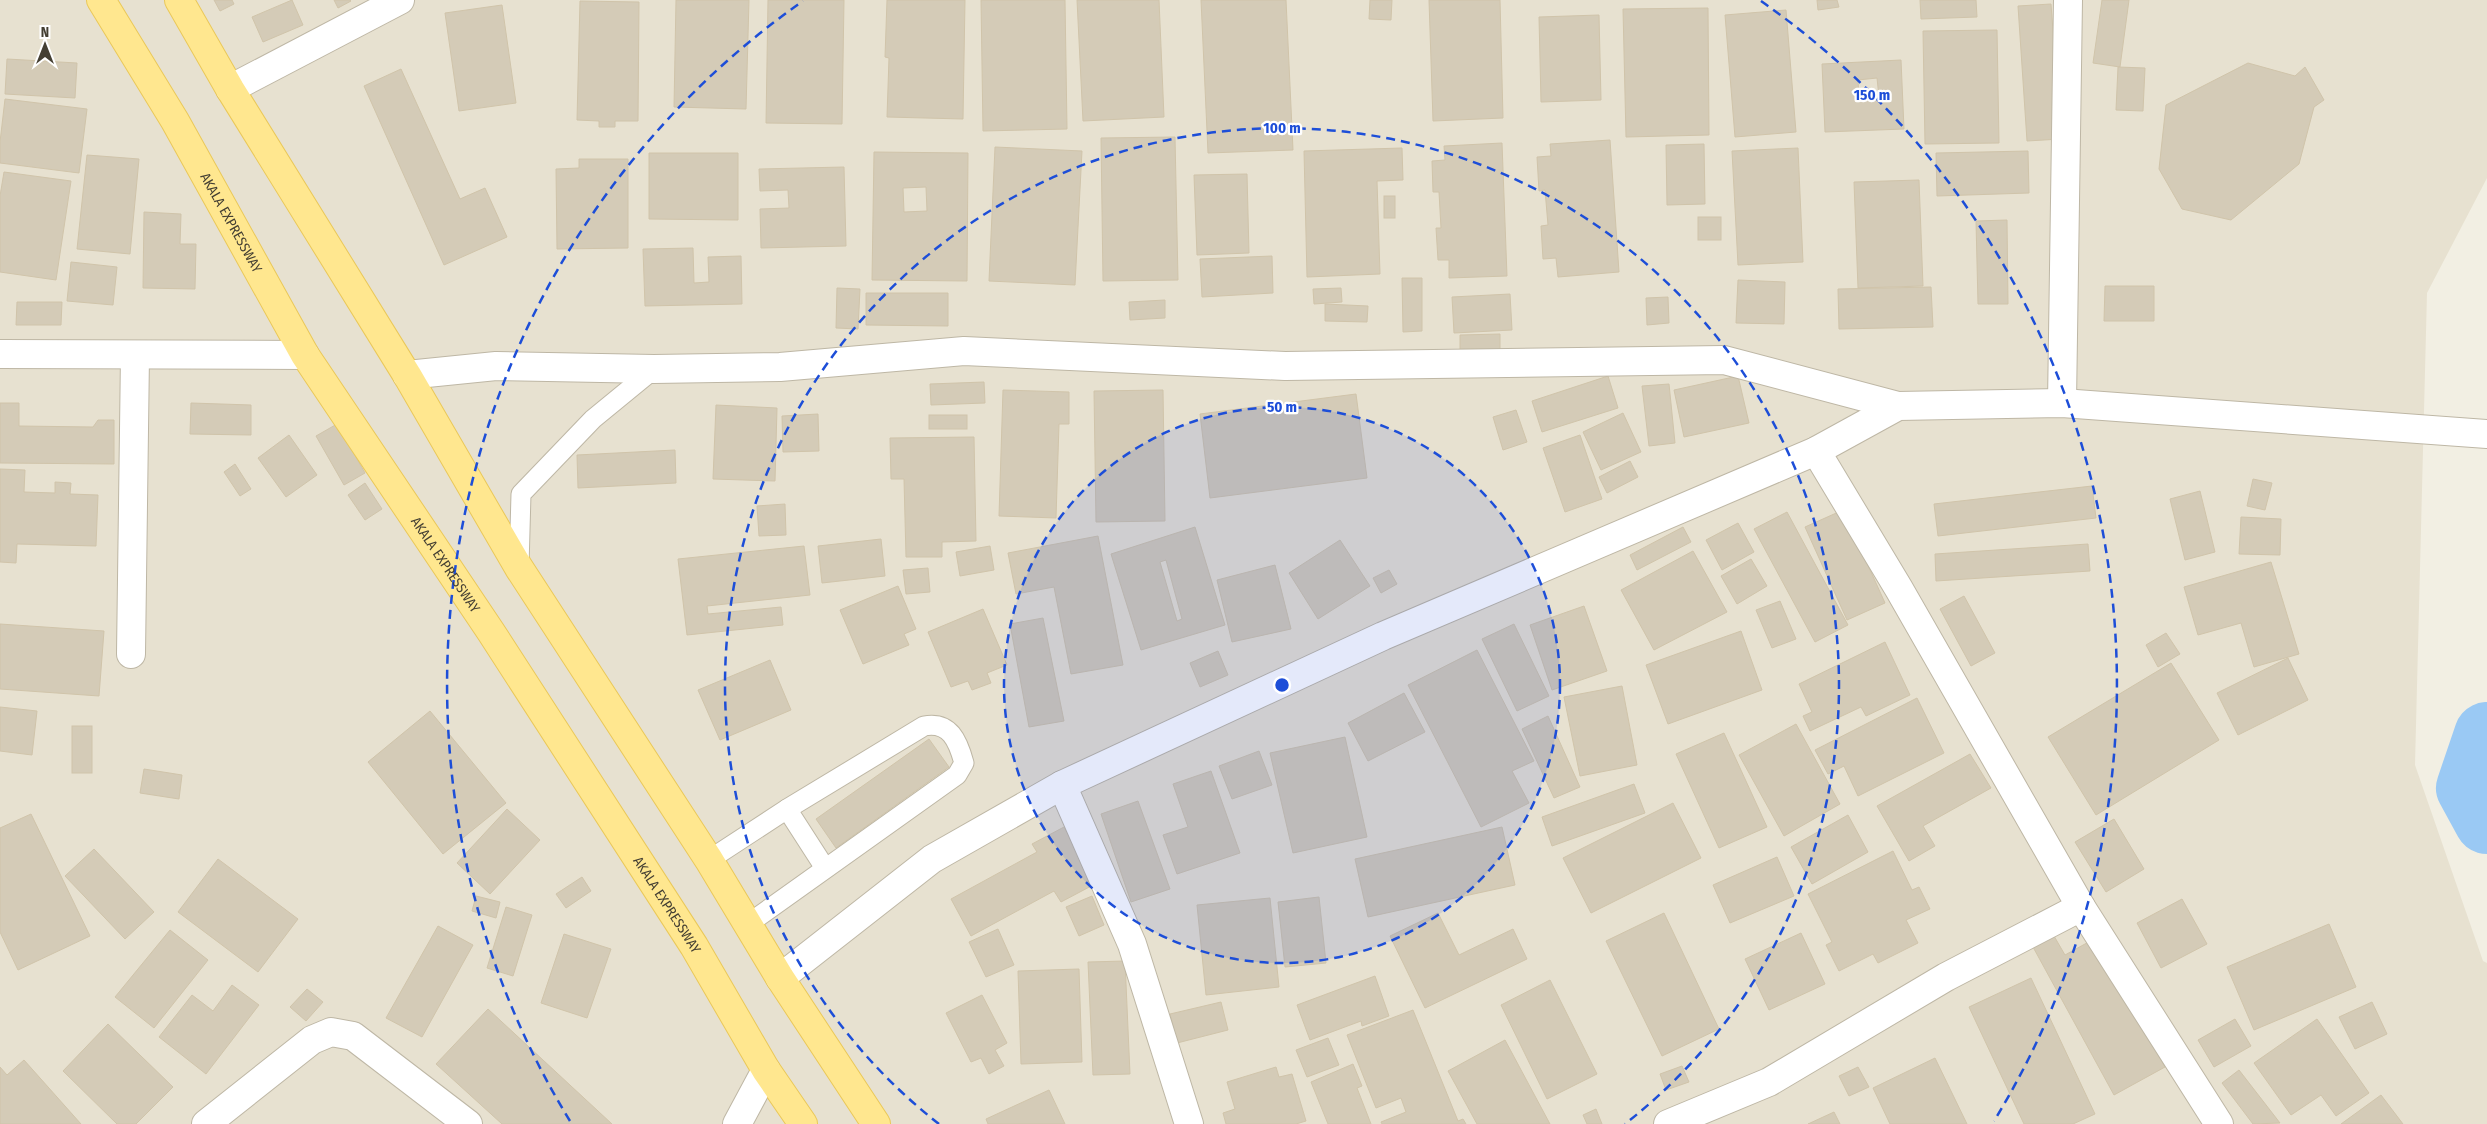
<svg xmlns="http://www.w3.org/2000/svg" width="2487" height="1124" font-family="'Fira Sans Condensed',sans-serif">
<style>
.residential{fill:#e7e1d0}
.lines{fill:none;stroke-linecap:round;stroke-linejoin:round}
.river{stroke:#9ac9f4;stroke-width:66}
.building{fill:#d4cbb7;stroke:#d0c4aa;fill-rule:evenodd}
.service-casing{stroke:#beb7a5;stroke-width:21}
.minor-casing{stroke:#beb7a5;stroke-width:30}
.tertiary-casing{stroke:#beb7a5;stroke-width:30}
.primary-casing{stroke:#eac859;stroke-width:30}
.service{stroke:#fff;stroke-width:19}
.minor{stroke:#fff;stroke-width:28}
.tertiary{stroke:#fff;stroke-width:28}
.primary{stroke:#ffe78f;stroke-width:28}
.ring{fill:none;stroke:#1d4ed8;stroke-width:2.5;stroke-dasharray:9 6}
.labels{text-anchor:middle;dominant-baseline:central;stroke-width:4.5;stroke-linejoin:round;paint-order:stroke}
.street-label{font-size:14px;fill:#443f33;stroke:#fff}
.centre{fill:#1d4ed8;stroke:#fff;stroke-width:2.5}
.ring-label{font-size:15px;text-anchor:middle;font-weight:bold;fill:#1d4ed8;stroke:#fff;stroke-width:4.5;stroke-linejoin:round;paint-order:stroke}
</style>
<rect width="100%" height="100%" fill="#f2efe3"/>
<path class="residential" d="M0,0H2487V178L2427,293L2415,765L2483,961L2487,963V1124H0Z"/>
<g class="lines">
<path class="river" d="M2487,735L2469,788L2487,821"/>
</g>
<g class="building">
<path d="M214,0H232L234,4L220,11Z"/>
<path d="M292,0L303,25L263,42L252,17Z"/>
<path d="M334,0H350L351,1L338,8Z"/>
<path d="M676,0H749L746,109L674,107Z"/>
<path d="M768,0H844L842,124L766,123Z"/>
<path d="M887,0H965L963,119L887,117L889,58L885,57Z"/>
<path d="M981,0H1065L1067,129L983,131Z"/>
<path d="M1077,0H1159L1164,117L1083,121Z"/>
<path d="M1201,0H1286L1293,150L1208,153Z"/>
<path d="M1370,0H1392L1391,20L1369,19Z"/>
<path d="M1429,0H1500L1503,118L1433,121Z"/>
<path d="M1817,0H1837L1839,7L1818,10Z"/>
<path d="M1920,0H1976L1977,17L1921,19Z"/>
<path d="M2102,0H2129L2120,67L2093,63Z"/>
<path d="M580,1L639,2L638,121H615V127H599V121L577,120Z"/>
<path d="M2051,4L2061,139L2027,141L2018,6Z"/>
<path d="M502,5L516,103L459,111L445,13Z"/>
<path d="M1708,8L1709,135L1626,137L1623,9Z"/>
<path d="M1786,10L1796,132L1735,137L1725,15Z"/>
<path d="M1599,15L1601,100L1541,102L1539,17Z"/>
<path d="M1997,30L1999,143L1925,144L1923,31Z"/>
<path d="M7,59L77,63L75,98L5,94Z"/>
<path d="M1901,60L1904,129L1825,132L1822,64ZM1877,78L1879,97L1859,98L1858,80Z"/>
<path d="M2248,63L2295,76L2305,67L2324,100L2314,107L2299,164L2231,220L2182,209L2159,169L2166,105Z"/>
<path d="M2118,67L2145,68L2143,111L2116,110Z"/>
<path d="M401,69L460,199L485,188L507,237L444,265L364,86Z"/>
<path d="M5,99L87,109L79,173L0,163V142Z"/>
<path d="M1175,137L1178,280L1103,281L1101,138Z"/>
<path d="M1610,140L1619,272L1558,277L1556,258L1543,259L1541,226L1548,225L1545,190L1539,191L1537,157L1551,156L1550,144Z"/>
<path d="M1502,143L1507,276L1449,278V260H1438L1436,228H1441L1439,192H1433L1432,161L1445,160L1444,146Z"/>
<path d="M1704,144L1705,204L1667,205L1666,145Z"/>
<path d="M995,147L1082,151L1075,285L989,281Z"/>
<path d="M1402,148L1403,180L1377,181L1380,274L1307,277L1304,151Z"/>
<path d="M1798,148L1803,262L1738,265L1732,151Z"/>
<path d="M2028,151L2029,193L1937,196L1936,153Z"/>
<path d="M874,152L968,153L967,281L872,280ZM926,187L927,211L904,212L903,188Z"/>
<path d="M649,153H738V220L649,219Z"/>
<path d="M87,155L139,159L130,254L77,249Z"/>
<path d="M579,159H628V248L557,249L556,169L579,168Z"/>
<path d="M844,167L846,246L761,248L760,209L789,208L788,190L760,191L759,169Z"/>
<path d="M4,172L71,181L56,280L0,272V196Z"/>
<path d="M1247,174L1249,253L1197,255L1194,175Z"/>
<path d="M1919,180L1923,286L1858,288L1854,182Z"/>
<rect x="1384" y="196" width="11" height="22"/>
<path d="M144,212L181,214L180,244H196L195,289L143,288Z"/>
<rect x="1698" y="217" width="23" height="23"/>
<path d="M2007,220L2008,304H1978L1976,221Z"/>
<path d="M693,248L694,283L709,282L708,257L741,256L742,304L645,306L643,249Z"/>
<path d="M1272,256L1273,293L1202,297L1200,259Z"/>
<path d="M71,262L117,267L113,305L67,301Z"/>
<path d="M1402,278H1422V331L1403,332Z"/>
<path d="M1738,280L1785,282L1784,324L1736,323Z"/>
<path d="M2105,286H2154V321H2104Z"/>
<path d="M1931,287L1933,327L1839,329L1838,289Z"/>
<path d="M837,288L860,289L858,329L836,328Z"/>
<path d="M1341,288L1342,302L1314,304L1313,289Z"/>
<path d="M866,293H948V326L866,325Z"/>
<path d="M1510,294L1512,330L1454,333L1452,297Z"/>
<path d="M1668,297L1669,323L1647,325L1646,298Z"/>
<path d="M1165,300V318L1130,320L1129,302Z"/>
<path d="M17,302H62L61,325H16Z"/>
<path d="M1325,304L1368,306L1367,322L1325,321Z"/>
<path d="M1500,334V349H1460V335Z"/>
<path d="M1608,376L1618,408L1542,432L1532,401Z"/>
<path d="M1738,376L1749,423L1684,437L1674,390Z"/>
<path d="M984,382L985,403L931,405L930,384Z"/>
<path d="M1669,384L1675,443L1649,446L1642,386Z"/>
<path d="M1003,390L1069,392V424H1059L1056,518L999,516Z"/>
<path d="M1163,390L1165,521L1096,522L1094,391Z"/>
<path d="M1356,394L1367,478L1210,498L1200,414Z"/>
<path d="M0,403H19V426L93,427L98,420H114V464L0,463Z"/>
<path d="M191,403L251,405V435L190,434Z"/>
<path d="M716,405L777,408L775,481L713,479Z"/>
<path d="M1516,410L1527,442L1503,450L1493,417Z"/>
<path d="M1623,413L1641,452L1601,470L1583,432Z"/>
<path d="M818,414L819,451L783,452L782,416Z"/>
<rect x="929" y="415" width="38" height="14"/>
<path d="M337,424L365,473L344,485L316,436Z"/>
<path d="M289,435L317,475L286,497L258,458Z"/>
<path d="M1580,435L1602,499L1565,512L1543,448Z"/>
<path d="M974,437L976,541L942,542V557H906L904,479H891L890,438Z"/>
<path d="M675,450L676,483L578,488L577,455Z"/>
<path d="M1630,461L1638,477L1607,493L1599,477Z"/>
<path d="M235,464L251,489L240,496L224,472Z"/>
<path d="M0,469L25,470L24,492L55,493V482L71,483L70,494L98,495L96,546L17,544L16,563L0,562Z"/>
<path d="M2253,479L2272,483L2265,510L2247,506Z"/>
<path d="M365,483L382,509L365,520L348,495Z"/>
<path d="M2092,486L2096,518L1938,536L1934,504Z"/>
<path d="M2200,491L2215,552L2185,560L2170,499Z"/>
<path d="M785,504L786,535L759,536L757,506Z"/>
<path d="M1843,510L1885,603L1847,620L1805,527Z"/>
<path d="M1787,512L1848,625L1815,642L1754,529Z"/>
<path d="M2241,517L2281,519L2280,555L2239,554Z"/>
<path d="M1738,523L1754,552L1722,570L1706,540Z"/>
<path d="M1195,527L1225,625L1141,650L1111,554ZM1166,560L1182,619L1177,621L1160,562Z"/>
<path d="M1683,527L1691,542L1637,570L1630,555Z"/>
<path d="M1098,536L1123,665L1071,674L1054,587L1016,594L1008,553Z"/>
<path d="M881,539L885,576L822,583L818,546Z"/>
<path d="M1340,540L1370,586L1318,619L1289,573Z"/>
<path d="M2088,544L2090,571L1936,581L1935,554Z"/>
<path d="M804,546L810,595L707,606L708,614L781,607L783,625L687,635L678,559Z"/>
<path d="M990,546L994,570L960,576L956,552Z"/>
<path d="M1693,551L1727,612L1654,650L1621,590Z"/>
<path d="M1751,559L1767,586L1737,604L1721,576Z"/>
<path d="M2271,562L2299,654L2254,667L2241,623L2198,635L2184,587Z"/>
<path d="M1275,565L1291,629L1232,642L1217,580Z"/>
<path d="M928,568L930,592L906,594L903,570Z"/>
<path d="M1389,570L1397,584L1381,593L1373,578Z"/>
<path d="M898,586L916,629L904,634L909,645L863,664L840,610Z"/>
<path d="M1964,596L1995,653L1971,666L1940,609Z"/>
<path d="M1780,601L1796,639L1772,648L1756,610Z"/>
<path d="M1584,606L1607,671L1552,690L1530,625Z"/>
<path d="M983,609L1007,665L987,673L991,683L972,690L968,681L951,687L928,632Z"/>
<path d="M1043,618L1064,721L1029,727L1010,624Z"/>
<path d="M0,624L104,631L99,696L0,689Z"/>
<path d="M1514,624L1549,696L1517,711L1482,639Z"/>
<path d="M1741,631L1762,690L1668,724L1646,665Z"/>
<path d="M2166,633L2180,654L2158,667L2146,645Z"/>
<path d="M1885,642L1910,695L1866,716L1861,707L1810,731L1803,716L1812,712L1799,684Z"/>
<path d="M1477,650L1534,761L1512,771L1529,803L1481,827L1408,685Z"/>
<path d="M1218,651L1228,675L1200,687L1190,663Z"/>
<path d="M2288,658L2308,700L2238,735L2217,693Z"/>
<path d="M770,660L791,710L720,740L698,690Z"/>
<path d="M2171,663L2219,740L2096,815L2048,737Z"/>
<path d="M1622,686L1637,765L1580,776L1564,697Z"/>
<path d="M1404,693L1425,732L1368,761L1348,723Z"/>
<path d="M1917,698L1944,753L1858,796L1844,766L1828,774L1815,750Z"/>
<path d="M0,707L37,711L32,755L0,751Z"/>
<path d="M430,711L506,803L443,854L368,762Z"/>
<path d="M1548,716L1580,787L1554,798L1522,729Z"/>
<path d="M1796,724L1840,804L1784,836L1739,755Z"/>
<rect x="72" y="726" width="20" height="47"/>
<path d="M1724,733L1767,827L1719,848L1676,754Z"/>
<path d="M1345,737L1367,837L1293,853L1270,753Z"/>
<path d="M929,739L949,767L836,848L816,819Z"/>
<path d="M1259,751L1272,785L1232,799L1219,766Z"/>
<path d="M1970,754L1991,788L1923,826L1935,846L1909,861L1877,806Z"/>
<path d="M144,769L182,775L179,799L140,793Z"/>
<path d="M1211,771L1240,853L1177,874L1163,835L1188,827L1173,784Z"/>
<path d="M1634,784L1645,813L1552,846L1542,817Z"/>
<path d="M1138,801L1170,889L1131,902L1101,814Z"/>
<path d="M1673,803L1701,858L1591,913L1563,858Z"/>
<path d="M507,809L540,840L490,894L457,863Z"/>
<path d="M31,814L90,936L18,970L0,932V828Z"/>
<path d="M1848,815L1868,852L1812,884L1791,847Z"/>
<path d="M2114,819L2144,869L2106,892L2075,842Z"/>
<path d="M1064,827L1095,884L1061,902L1054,891L971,936L951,899L1037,852L1032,844Z"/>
<path d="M1502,827L1515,885L1368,917L1355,859Z"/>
<path d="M94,849L154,912L125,939L65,876Z"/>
<path d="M1893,851L1912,890L1919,887L1930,909L1906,920L1918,943L1878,963L1873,954L1839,971L1826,945L1832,942L1808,894Z"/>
<path d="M1777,857L1794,896L1730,923L1713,885Z"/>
<path d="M218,859L298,919L258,972L178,912Z"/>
<path d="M582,877L591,891L566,908L556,894Z"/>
<path d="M476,896L500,902L496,918L472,911Z"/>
<path d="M1092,896L1104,925L1079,936L1066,907Z"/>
<path d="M1319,897L1326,963L1285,967L1278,902Z"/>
<path d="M1270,898L1279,987L1206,995L1197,905Z"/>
<path d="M2182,899L2207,944L2161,968L2137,923Z"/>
<path d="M506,907L532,915L513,976L487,968Z"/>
<path d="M1438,913L1459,955L1513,929L1527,959L1425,1008L1390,936Z"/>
<path d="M1664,913L1719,1029L1662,1056L1606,941Z"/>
<path d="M2329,924L2356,987L2254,1030L2227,967Z"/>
<path d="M438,926L473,945L422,1037L386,1018Z"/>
<path d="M998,929L1014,965L986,977L969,942Z"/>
<path d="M170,930L208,960L154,1028L115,997Z"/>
<path d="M1801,933L1825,984L1769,1010L1745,959Z"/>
<path d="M564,934L611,949L587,1018L541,1003Z"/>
<path d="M2054,936L2065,955L2094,939L2165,1067L2114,1095L2033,947Z"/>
<path d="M1125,961L1130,1074L1093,1075L1088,962Z"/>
<path d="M1079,969L1082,1062L1021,1064L1018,971Z"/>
<path d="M1375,976L1389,1016L1362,1026L1361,1021L1310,1040L1297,1005Z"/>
<path d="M2031,978L2095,1114L2073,1124H2024L1969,1007Z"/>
<path d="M1550,980L1597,1074L1547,1099L1501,1005Z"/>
<path d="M232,985L259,1005L206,1074L159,1037L192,995L213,1011Z"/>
<path d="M307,989L323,1002L306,1021L290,1007Z"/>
<path d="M982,995L1007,1043L995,1050L1004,1066L989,1074L981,1058L971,1062L946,1013Z"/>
<path d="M1221,1002L1228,1030L1177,1043L1170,1014Z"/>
<path d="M2372,1002L2387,1034L2355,1049L2339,1017Z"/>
<path d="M488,1009L612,1124H502L436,1064Z"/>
<path d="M1413,1010L1458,1121L1463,1119L1466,1124H1382L1381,1122L1406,1112L1401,1098L1376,1108L1347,1035Z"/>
<path d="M2235,1019L2251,1046L2214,1067L2198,1040Z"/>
<path d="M2317,1019L2369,1093L2336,1116L2321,1095L2291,1115L2254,1063Z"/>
<path d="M108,1024L173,1087L136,1124H117L63,1071Z"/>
<path d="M1328,1038L1339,1065L1307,1077L1296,1050Z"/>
<path d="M1505,1040L1550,1124H1477L1448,1071Z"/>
<path d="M1935,1058L1967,1124H1890L1873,1088Z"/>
<path d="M24,1060L81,1124H0V1067L7,1075Z"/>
<path d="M1353,1064L1362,1086L1357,1088L1371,1124H1328L1311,1082Z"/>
<path d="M1682,1066L1689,1082L1666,1090L1660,1074Z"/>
<path d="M1276,1067L1279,1077L1292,1074L1306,1121L1296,1124H1226L1223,1113L1235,1109L1227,1082Z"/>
<path d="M1858,1067L1869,1087L1849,1096L1839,1076Z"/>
<path d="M2239,1070L2280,1123L2253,1124L2222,1083Z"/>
<path d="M1049,1090L1065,1124H988L986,1119Z"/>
<path d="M2381,1095L2403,1124H2341Z"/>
<path d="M1596,1109L1602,1124H1587L1583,1115Z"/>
<path d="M1834,1112L1840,1124H1808Z"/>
</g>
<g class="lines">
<g class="service-casing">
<g id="service">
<path d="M519,567L521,494L593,419L654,369"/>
<path d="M787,809L825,868"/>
<path d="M709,860L787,809L924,726C950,721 958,741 964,763L957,775L748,924"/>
</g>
</g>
<g class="minor-casing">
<g id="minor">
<path d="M230,89L400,0"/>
<path d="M407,375L496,366L654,369L780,367L964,351L1285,366L1724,360L1898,406"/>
<path d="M2062,403L2068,0"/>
<path d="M1816,451L1899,589L2081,907L2219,1124"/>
<path d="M131,654L135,355"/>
<path d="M1062,785L1132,944L1189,1124"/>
<path d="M206,1124L312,1040L331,1032L353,1036L468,1124"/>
<path d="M1668,1124L1769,1082L1946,977L2081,907"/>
</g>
</g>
<g class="tertiary-casing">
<g id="tertiary">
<path d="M0,354L305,355"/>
<path d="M780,978L932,859L1062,785L1383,636L1816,451L1898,406L2062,403L2487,434"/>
<path d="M737,1124L766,1070"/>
</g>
</g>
<g class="primary-casing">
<g id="primary">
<path id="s1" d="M101,0L175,121L305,355L491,632L694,946L766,1070L803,1124"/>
<path d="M179,0L230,89L407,375L519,568L709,860L780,978L876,1124"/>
</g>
</g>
<use href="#service" class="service"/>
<use href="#minor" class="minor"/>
<use href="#tertiary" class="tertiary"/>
<use href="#primary" class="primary"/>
</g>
<circle cx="1282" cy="685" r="278" fill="#1d4ed8" fill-opacity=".12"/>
<g class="ring">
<circle cx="1282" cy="685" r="278"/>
<path d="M939 1124A557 557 0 1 1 1625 1124"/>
<path d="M570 1121A835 835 0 0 1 803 1M1761 1A835 835 0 0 1 1994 1121"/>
</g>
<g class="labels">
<g class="street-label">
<text stroke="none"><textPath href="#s1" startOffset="258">AKALA EXPRESSWAY</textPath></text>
<text stroke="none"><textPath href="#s1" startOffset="662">AKALA EXPRESSWAY</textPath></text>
<text stroke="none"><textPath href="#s1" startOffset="1068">AKALA EXPRESSWAY</textPath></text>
</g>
</g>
<circle cx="1282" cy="685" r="8" class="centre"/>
<g class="ring-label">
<text x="1872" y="100">150 m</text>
<text x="1282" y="133">100 m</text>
<text x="1282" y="412">50 m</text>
</g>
<g transform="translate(45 45)" stroke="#ffffff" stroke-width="4" paint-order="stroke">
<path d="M0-4L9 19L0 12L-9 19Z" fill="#443f33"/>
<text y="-8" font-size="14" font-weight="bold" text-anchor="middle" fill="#443f33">N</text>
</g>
</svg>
